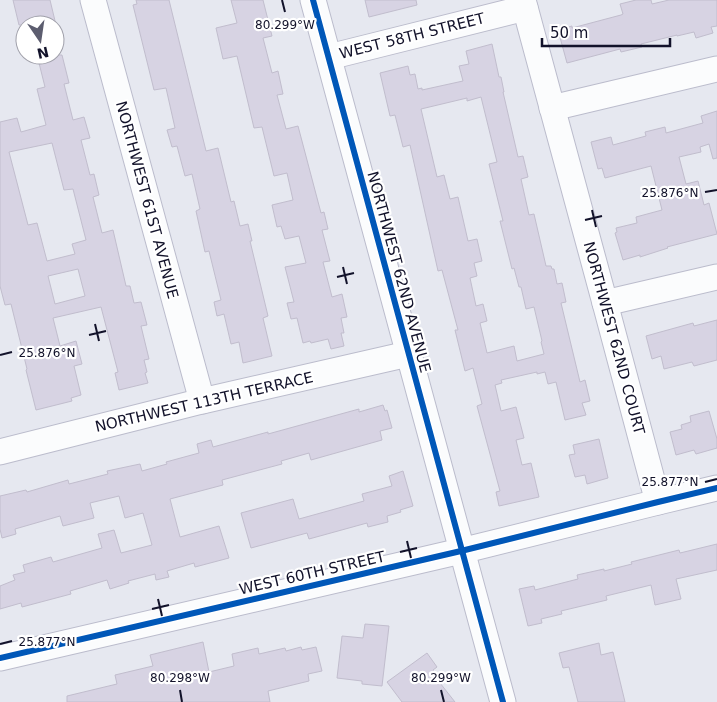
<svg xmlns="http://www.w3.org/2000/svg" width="717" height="702" font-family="'DejaVu Sans',sans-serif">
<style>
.building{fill:#d7d3e3;stroke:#c1bdcd;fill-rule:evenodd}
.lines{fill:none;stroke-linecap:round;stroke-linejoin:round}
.minor-casing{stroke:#bbbccc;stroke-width:27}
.minor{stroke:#fbfcfd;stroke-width:25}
.cycleway-casing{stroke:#fff;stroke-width:9}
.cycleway{stroke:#0057b8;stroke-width:6}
.ticks{fill:none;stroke:#12122a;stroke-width:2}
.labels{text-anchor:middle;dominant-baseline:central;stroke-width:4.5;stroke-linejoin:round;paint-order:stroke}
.street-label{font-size:15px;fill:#12122a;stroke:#fff}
.ticks-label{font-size:12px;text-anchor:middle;fill:#12122a;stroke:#fff;stroke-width:4.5;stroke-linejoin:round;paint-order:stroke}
</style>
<rect width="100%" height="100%" fill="#e6e8f0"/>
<g class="building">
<path d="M13,0H50L56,25H19Z"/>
<path d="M136,0H169L206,151L218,148L231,202L234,201L240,226L248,224L252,241H250L268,316L263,318L272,356L243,363L239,342L231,344L224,314L217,316L214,302L221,300L209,251L205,252L196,211L200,209L192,174L185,176L177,146L172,147L167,130L175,128L166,88L154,90L133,5L137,4Z"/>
<path d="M231,0H263L272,36L263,38L272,73L278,71L283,94L277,95L286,129L298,126L321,213L324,212L328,229L322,230L330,261L323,262L332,297L342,294L347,317L341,318L344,333H341L344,346L331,349L328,339L311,343L310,341L303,343L297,318L291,319L287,303L294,302L285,267L306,263L299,236L285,239L281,226L277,227L272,205L293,200L287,173L274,176L262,127L254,128L237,56L223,59L216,28L237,23Z"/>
<path d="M365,0H416L417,5L369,17Z"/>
<path d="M636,0H651L652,4L669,0H717V26L711,27L713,33L696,38L694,32L677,36V35L641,44L642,47L621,52L620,49L567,63L558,30L572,26V28L621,15L623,14L620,4Z"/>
<path d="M492,44L499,77H501L504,92H503L518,157L523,156L528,177L521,179L529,215L534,214L546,266H551L552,269H554L557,284L562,283L566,302L561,303L580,382L585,380L590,401L582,403L586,415L565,420L556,382L548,384L545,372L537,374V372L501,380L502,383L495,385L501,411L516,407L524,438L516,440L522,465L531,463L539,497L499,506L496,492L500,491L477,406L482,404L473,368L465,371L455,330H458L442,270L438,271L410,145L403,147L395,115L390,116L380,73L408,66L410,75L415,74L418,89L422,88V90L463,81L459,66L469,64L466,51ZM481,97L497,162L489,164L503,221H500L512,269L514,268L519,287H521L526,309L534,307L542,341L541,342L544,354L517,361L514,346L487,353L480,323L487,321L483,304L476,306L470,278L477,276L474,263L482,261L477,239L468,241L458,197L450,199L444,175L437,177L421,109L467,98V101Z"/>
<path d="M37,55H62L69,83L64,84L73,120L84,117L90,138L81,140L90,175L94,174L99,195L93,197L102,233L113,230L126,286H130L134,303L141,302L147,325L141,326L149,359L144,360L147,372L145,373L148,383L119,390L115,373L118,372L101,307L53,318L60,346L76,341L82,364L74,366L81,395L71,398L72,401L36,410L26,370L27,369L11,304L5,305L0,286V122L17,118L21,132L46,125L37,89L45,87ZM52,143L64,190L73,189L86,240L72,244L75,254L47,261L37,223L28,225L9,152ZM78,269L85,296L55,304L48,276Z"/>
<path d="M717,111V158L713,159L709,144L700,147L701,152L679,157L686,184L698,181L704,205L709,203L717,234L667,247L668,248L640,257V255L623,260L615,233L617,232L616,228L637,223L636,217L662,210L651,166L605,178L602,168L598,169L591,142L611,137L613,145L646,136L645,132L665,127L666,133L703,123L701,116Z"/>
<path d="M717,320V360L694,366L692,362L664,369L661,356L652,359L646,336L693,323L694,326Z"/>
<path d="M383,405L385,411L387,410L392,428L380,431L382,440L311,460L309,453L281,461L282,464L222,480L223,485L170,499L180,537L219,526L229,558L195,567L194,563L167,571L169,577L156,580L155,574L128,581L129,583L110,589L107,580L70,591L71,594L22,607L21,603L0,609V586L15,580L13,575L25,572L23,565L51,557L53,562L102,548L98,534L114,530L121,553L152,545L143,513L125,518L119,496L90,503L94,518L63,526L60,516L15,529L16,534L2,538L0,529V496L26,490L27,492L68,480L69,484L108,474L107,471L140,464L142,471L167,464L166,462L199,453L197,444L211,440L213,447L268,432V434L359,409V412Z"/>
<path d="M709,411L717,439V448L696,454L694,450L676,455L670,432L682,429L681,425L691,422L690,416Z"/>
<path d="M599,439L608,478L587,484L585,475L575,477L569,455L575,454L573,445Z"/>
<path d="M403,471L413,506L400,510L401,512L387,516L388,522L368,527L367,523L309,539L307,533L251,548L241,513L293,499L299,519L364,501L362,494L392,486L389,476Z"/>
<path d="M717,544V570L676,579L681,599L655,605L651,585L606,596L607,600L561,611L562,614L541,619L542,623L528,626L519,589L534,586L535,590L578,579L577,575L604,569V571L632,564L631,562L679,550L680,553Z"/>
<path d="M365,624L389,626L382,686L362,684V681L337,678L342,636L363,638Z"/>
<path d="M203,642L209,672L234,666L232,654L258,648L259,654L285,648L286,651L301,647L302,650L316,647L322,671L308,674L309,681L268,691L270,702H67V696L117,684L115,675L153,666L150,655Z"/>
<path d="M599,643L601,655L613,652L625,702H578L569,667L563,668L559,653Z"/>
<path d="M427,653L437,667L433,670L441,681L440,683L455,702H402L387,682Z"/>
</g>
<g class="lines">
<g class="minor-casing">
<g id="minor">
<path d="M93,0L202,401"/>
<path d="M313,0L503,702"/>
<path d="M523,0L605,303L658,502"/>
<path d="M329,57L525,8"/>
<path d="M552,108L717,69"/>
<path d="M605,303L717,277"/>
<path d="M0,452L202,401L408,354"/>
<path d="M0,658L461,551L658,502L717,488"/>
</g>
</g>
<use href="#minor" class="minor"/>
<g class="cycleway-casing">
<g id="cycleway">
<path d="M313,0L503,702"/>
<path d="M0,658L461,551L658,502L717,488"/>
</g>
</g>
<use href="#cycleway" class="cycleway"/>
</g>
<path class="ticks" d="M282,0L285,12M705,192L717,190M592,210L596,227M585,220L602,216M343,267L347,284M337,277L354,273M95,324L99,341M89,335L106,331M0,355L12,352M705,482L717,479M407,541L411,558M400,552L417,548M158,599L162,616M152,609L169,605M0,644L12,641M180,690L182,702M441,690L444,702"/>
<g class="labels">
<g class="street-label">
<text transform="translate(412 36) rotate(-14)">WEST 58TH STREET</text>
<text transform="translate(147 200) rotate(75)">NORTHWEST 61ST AVENUE</text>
<text transform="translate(399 272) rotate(75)">NORTHWEST 62ND AVENUE</text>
<text transform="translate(614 338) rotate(75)">NORTHWEST 62ND COURT</text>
<text transform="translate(204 402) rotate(-13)">NORTHWEST 113TH TERRACE</text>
<text transform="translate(312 573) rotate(-13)">WEST 60TH STREET</text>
</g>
</g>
<g class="ticks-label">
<text x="285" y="29">80.299°W</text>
<text x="670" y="197">25.876°N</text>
<text x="47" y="357">25.876°N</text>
<text x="670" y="486">25.877°N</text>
<text x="47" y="646">25.877°N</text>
<text x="180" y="682">80.298°W</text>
<text x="441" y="682">80.299°W</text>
</g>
<g transform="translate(40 40) rotate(167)"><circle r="24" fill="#ffffff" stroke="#a0a0aa"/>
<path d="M0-4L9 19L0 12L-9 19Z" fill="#5c5d6f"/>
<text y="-8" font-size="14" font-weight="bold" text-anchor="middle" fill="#12122a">N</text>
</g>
<path d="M542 38v8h128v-8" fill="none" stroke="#12122a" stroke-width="2.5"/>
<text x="550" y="38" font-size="15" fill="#12122a" stroke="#ffffff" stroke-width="4" paint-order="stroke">50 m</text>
</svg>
